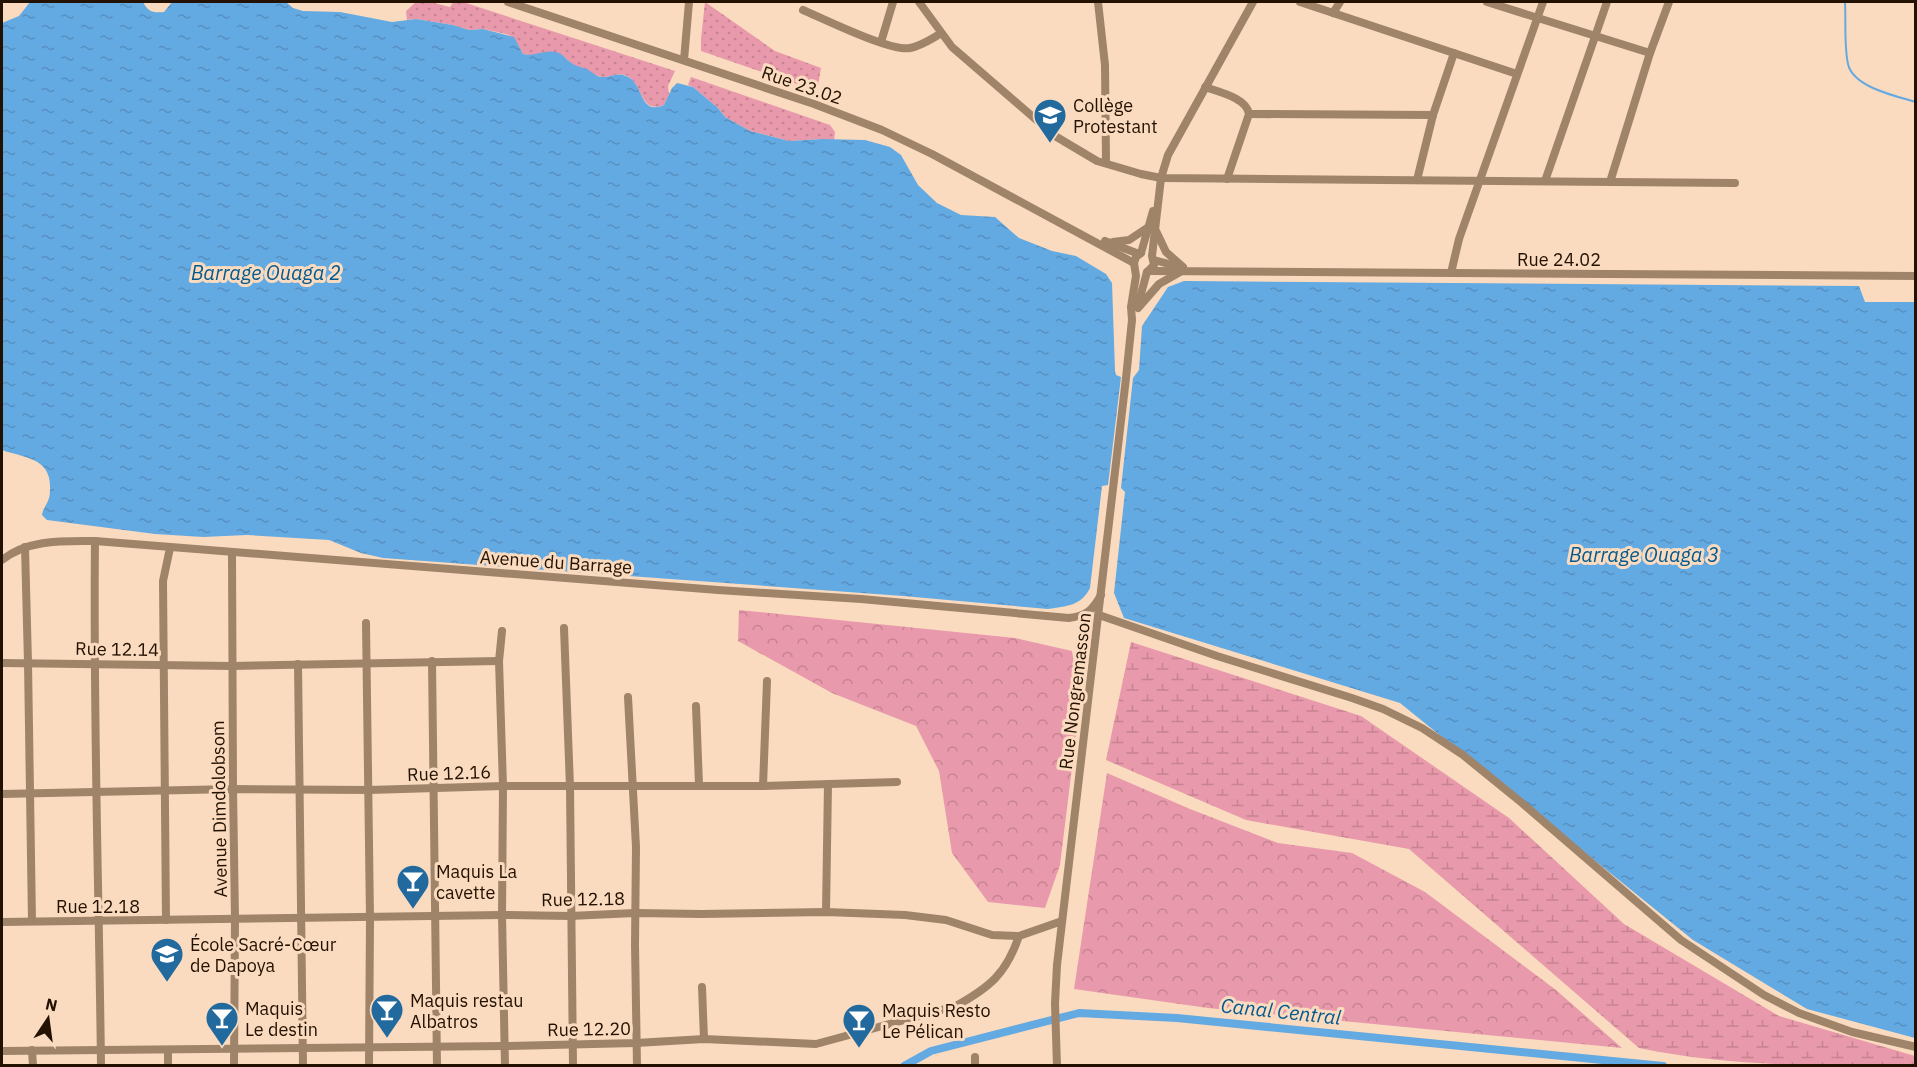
<svg xmlns="http://www.w3.org/2000/svg" width="1917" height="1067" font-family="'IBM Plex Sans',sans-serif">
<style>
.forest{fill:url(#forest-crowns)}
.wetland{fill:url(#wetland-marsh)}
.garden{fill:url(#garden-dots)}
.water{fill:url(#water-ripples)}
.lines{fill:none;stroke-linecap:round;stroke-linejoin:round}
.stream{stroke:#63a9e2;stroke-width:2}
.canal{stroke:#63a9e2;stroke-width:8}
.minor{stroke:#9f846a;stroke-width:8}
.labels{text-anchor:middle;dominant-baseline:central;stroke-width:6;stroke-linejoin:round;paint-order:stroke}
.street-label{font-size:18px;fill:#231101;stroke:#fadbbf}
.poi-label{font-size:18px;fill:#231101;stroke:#fadbbf;text-anchor:start}
.water-label{font-size:20px;font-style:italic;fill:#035a8f;stroke:#fadbbf}
</style>
<defs>
<pattern id="forest-crowns" width="20" height="18" patternUnits="userSpaceOnUse" patternTransform="scale(1.5)"><rect width="20" height="18" fill="#e899ab"/><path d="M2 6a3 3 0 1 1 6 0M12 15a3 3 0 1 1 6 0" fill="none" stroke="#c78391"/></pattern>
<pattern id="wetland-marsh" width="20" height="14" patternUnits="userSpaceOnUse" patternTransform="scale(1.5)"><rect width="20" height="14" fill="#e899ab"/><path d="M1 5h8M5 5V1M11 12h8M15 12V8" fill="none" stroke="#c78391"/></pattern>
<pattern id="garden-dots" width="8" height="8" patternUnits="userSpaceOnUse" patternTransform="scale(1.5)"><rect width="8" height="8" fill="#e899ab"/><path d="M2 2h.1M6 6h.1" fill="none" stroke="#c78391" stroke-width="1.8" stroke-linecap="round"/></pattern>
<pattern id="water-ripples" width="26" height="14" patternUnits="userSpaceOnUse" patternTransform="scale(1.5)"><rect width="26" height="14" fill="#63a9e2"/><path d="M2 4q2-2 4 0t4 0M15 11q2-2 4 0t4 0" fill="none" stroke="#5690c0"/></pattern>
</defs>
<rect width="100%" height="100%" fill="#fadbbf"/>
<g class="forest">
<path d="M739,610L1015,638L1072,651L1080,702L1060,865L1045,908L988,902L952,853L939,771L916,726L832,693L738,641Z"/>
<path d="M1107,773L1190,809L1278,843L1352,853L1425,892L1556,990L1622,1048L1208,1008L1074,989Z"/>
</g>
<path class="wetland" d="M1131,642L1361,716L1509,818L1624,924L1779,1016L1915,1056V1065C1823,1066 1730,1067 1639,1048L1409,849L1246,820L1106,760Z"/>
<g class="garden">
<path d="M416,2H430L450,7L453,2H463L675,71L668,86L669,95L664,105C639,115 644,82 625,75C616,72 610,78 602,77C599,77 575,66 572,64C568,61 565,57 561,56C548,52 535,57 523,54L513,37L506,34L483,29L469,30L453,25L416,19L407,20L406,11Z"/>
<path d="M705,2L775,51L821,68L817,91L701,51V39Z"/>
<path d="M691,77L830,125L835,132L834,140L823,139L789,141L750,131L725,117L718,108L693,87L688,85Z"/>
</g>
<g class="water">
<path d="M30,2H143C148,12 153,13 164,12L172,2H286L293,8L303,11L340,12L392,22L416,19L453,25L469,30L483,29L514,37L523,54C536,57 546,48 559,53C564,55 566,60 570,62C575,66 581,67 587,69C592,72 598,78 603,77C612,77 617,72 626,76C645,83 638,116 664,105L672,88L677,83L693,87L718,108L725,117L750,131L789,141L823,139L865,140L890,147L901,155L918,185L937,203L961,215L995,217L1019,238L1052,251L1076,256L1106,274L1112,283L1115,371L1116,375L1121,377L1108,485L1102,486L1090,588C1081,606 1067,606 1048,609L903,596L383,558L361,553L329,540L247,535L203,537L155,534L47,520L42,515C43,508 47,505 49,498C50,496 50,489 50,488C51,458 25,458 2,450V23L19,16Z"/>
<path d="M1184,281L1859,286L1865,302H1915V1038L1807,1009L1693,940L1400,703L1124,618L1114,593L1125,492L1121,488L1133,378L1139,370L1142,326L1168,287Z"/>
</g>
<g class="lines">
<path class="stream" d="M1845,2C1846,20 1844,46 1848,64C1853,87 1895,96 1916,102"/>
<path class="canal" d="M904,1066L931,1051L1079,1013L1177,1018L1663,1066"/>
<g class="minor">
<path d="M508,2L814,104L882,130L932,154L1134,263"/>
<path d="M919,2L952,47L1055,136L1097,161L1141,174L1161,178L1735,183"/>
<path d="M1098,2L1105,65L1106,163"/>
<path d="M1300,2L1517,74"/>
<path d="M1487,2L1650,53"/>
<path d="M803,10C824,19 891,52 910,48C921,46 931,39 940,34"/>
<path d="M1333,13L1340,2"/>
<path d="M881,42L893,2"/>
<path d="M684,60L689,2"/>
<path d="M1205,87C1219,92 1247,98 1249,114L1227,179"/>
<path d="M1249,114L1433,115"/>
<path d="M1417,180L1433,115L1454,53"/>
<path d="M1545,181L1607,2"/>
<path d="M1610,182L1650,53L1669,2"/>
<path d="M1156,231L1166,252L1183,267"/>
<path d="M1105,241L1139,254"/>
<path d="M1113,242L1129,240L1147,228"/>
<path d="M1141,253L1153,211"/>
<path d="M1154,260L1180,267"/>
<path d="M1150,271L1916,276"/>
<path d="M1147,272L1154,265L1152,256L1161,178L1168,155L1253,2"/>
<path d="M1451,273L1459,239L1543,2"/>
<path d="M1138,305L1147,272"/>
<path d="M1138,308L1159,284L1180,272"/>
<path d="M95,541C93,716 99,891 101,1066"/>
<path d="M25,547L28,663L32,921"/>
<path d="M232,552L233,789L235,919L234,1066"/>
<path d="M2,560C28,539 63,541 95,541L718,590L861,599L1069,618C1086,616 1093,610 1101,595"/>
<path d="M1099,615L1217,656L1352,698L1383,709L1422,728L1463,755L1522,803L1681,940L1764,995L1799,1013L1852,1032L1916,1047"/>
<path d="M366,623L370,918L369,1066"/>
<path d="M564,628L570,787L573,1066"/>
<path d="M502,631L499,661L503,786L502,915L505,1066"/>
<path d="M432,661L437,1066"/>
<path d="M2,663L232,666L499,661"/>
<path d="M298,664L303,1066"/>
<path d="M628,697L636,847L635,944L637,1066"/>
<path d="M696,706L699,785"/>
<path d="M763,786L767,681"/>
<path d="M2,794L233,789L369,790L503,786H763L897,782"/>
<path d="M826,912L828,784"/>
<path d="M166,920L163,581L170,548"/>
<path d="M2,922L502,915L570,916L635,913L702,914L826,912L905,915L946,920L992,935L1019,936"/>
<path d="M702,987L704,1039"/>
<path d="M32,1050L33,1066"/>
<path d="M168,1050V1066"/>
<path d="M2,1051L505,1046L636,1043L704,1039L816,1044L956,1006C990,987 1006,974 1019,936L1062,921"/>
<path d="M975,1066V1057"/>
<path d="M1057,1066L1055,1003L1057,965L1126,378L1132,320L1131,307L1136,276L1134,263L1136,257L1141,253"/>
</g>
</g>
<defs>
<g id="school-pin" transform="scale(1.725)"><path d="M0 17L-7.5 6A9.5 9.5 0 1 1 7.5 6Z" fill="#226a9e" stroke="#fadbbf"/><path d="M0-5L7-2L0 1L-7-2ZM-4 1L0 2.5L4 1V4Q0 6-4 4Z" fill="#fff"/></g>
<g id="bar-pin" transform="scale(1.725)"><path d="M0 17L-7.5 6A9.5 9.5 0 1 1 7.5 6Z" fill="#226a9e" stroke="#fadbbf"/><path d="M-6-5H6L.8 .8V4.5H3.5V6h-7V4.5H-.8V.8Z" fill="#fff"/></g>
</defs>
<g fill-rule="evenodd">
<use href="#school-pin" x="1050" y="115"/>
<use href="#bar-pin" x="413" y="881"/>
<use href="#school-pin" x="167" y="954"/>
<use href="#bar-pin" x="387" y="1010"/>
<use href="#bar-pin" x="222" y="1018"/>
<use href="#bar-pin" x="859" y="1020"/>
</g>
<g class="labels">
<g class="street-label">
<text transform="translate(802 85) rotate(19)">Rue 23.02</text>
<text x="1559" y="259">Rue 24.02</text>
<text transform="translate(556 562) rotate(4)">Avenue du Barrage</text>
<text transform="translate(117 649) rotate(1)">Rue 12.14</text>
<text transform="translate(1075 691) rotate(-83)">Rue Nongremasson</text>
<text transform="translate(449 773) rotate(-2)">Rue 12.16</text>
<text transform="translate(219 809) rotate(-91)">Avenue Dimdolobsom</text>
<text transform="translate(583 899) rotate(-1)">Rue 12.18</text>
<text x="98" y="906">Rue 12.18</text>
<text transform="translate(589 1029) rotate(-1)">Rue 12.20</text>
</g>
<g class="poi-label">
<text x="1073" y="105">Collège<tspan x="1073" dy="21">Protestant</tspan></text>
<text x="436" y="871">Maquis La<tspan x="436" dy="21">cavette</tspan></text>
<text x="190" y="944">École Sacré-Cœur<tspan x="190" dy="21">de Dapoya</tspan></text>
<text x="410" y="1000">Maquis restau<tspan x="410" dy="21">Albatros</tspan></text>
<text x="245" y="1008">Maquis<tspan x="245" dy="21">Le destin</tspan></text>
<text x="882" y="1010">Maquis Resto<tspan x="882" dy="21">Le Pélican</tspan></text>
</g>
<g class="water-label">
<text x="266" y="272">Barrage Ouaga 2</text>
<text x="1644" y="554">Barrage Ouaga 3</text>
<text transform="translate(1281 1011) rotate(6)">Canal Central</text>
</g>
</g>
<rect width="1917" height="1067" fill="none" stroke="#231101" stroke-width="6"/>
<g transform="translate(48 1019) rotate(13)" stroke="#fadbbf" stroke-width="4.5" paint-order="stroke">
<path d="M0-4.5L10 22L0 15L-10 22Z" fill="#231101"/>
<text y="-9" font-size="16" font-weight="bold" text-anchor="middle" fill="#231101">N</text>
</g>
</svg>
